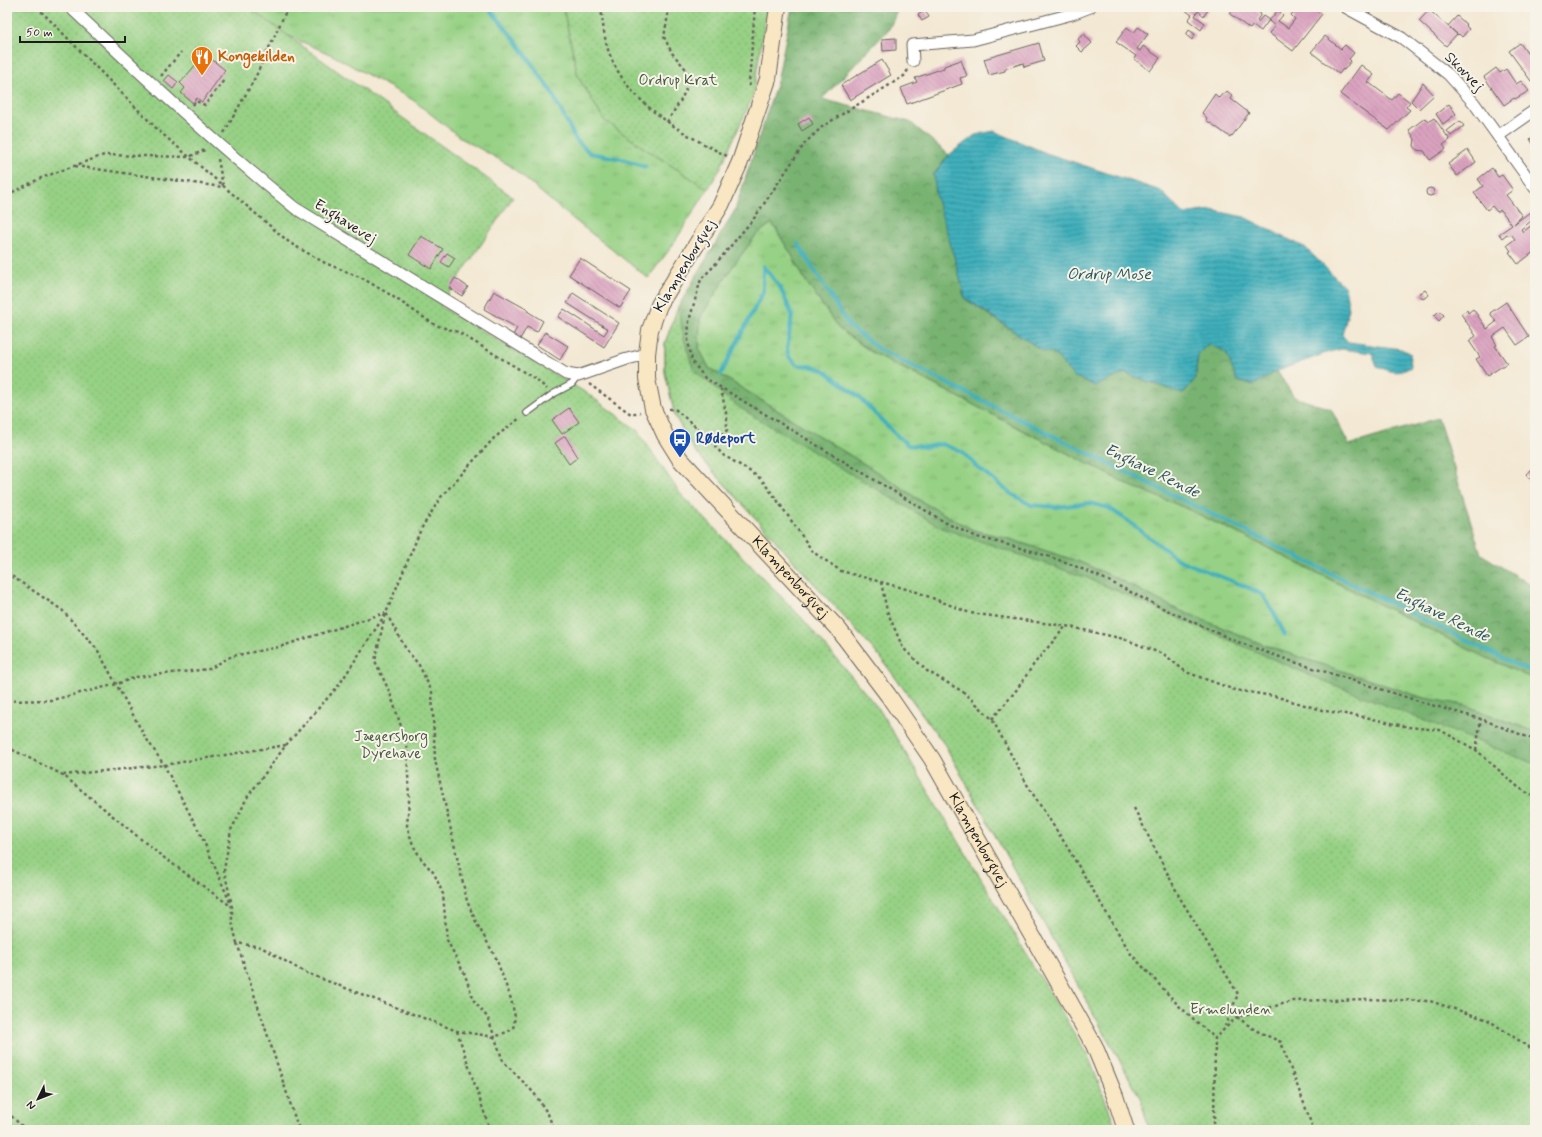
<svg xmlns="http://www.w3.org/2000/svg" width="1542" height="1137" font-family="Mynerve,sans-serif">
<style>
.grass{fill:url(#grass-tufts);stroke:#5a7650}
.forest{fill:url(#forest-crowns);stroke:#4a6847}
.park{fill:url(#park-dots);stroke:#5a7650}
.water{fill:url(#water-rules);stroke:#2e666c}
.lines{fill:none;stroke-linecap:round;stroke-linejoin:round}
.stream{stroke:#41b0bc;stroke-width:4}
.building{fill:url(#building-back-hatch)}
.lane-casing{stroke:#67635c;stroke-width:8}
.street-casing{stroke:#67635c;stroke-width:13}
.secondary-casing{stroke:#67635c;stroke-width:18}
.path{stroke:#67635c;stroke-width:2.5;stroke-dasharray:3 3;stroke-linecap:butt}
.lane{stroke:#fff;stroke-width:5.5}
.street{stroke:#fff;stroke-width:11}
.secondary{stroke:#f9e7c3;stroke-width:16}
.labels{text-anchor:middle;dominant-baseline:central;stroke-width:4;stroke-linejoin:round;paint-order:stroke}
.food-label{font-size:15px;font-weight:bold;fill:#c56008;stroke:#f7f3e8;text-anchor:start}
.street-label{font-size:15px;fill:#1c1c1c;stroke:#f7f3e8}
.park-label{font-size:15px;fill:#475b41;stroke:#f7f3e8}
.transit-label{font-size:15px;font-weight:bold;fill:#164399;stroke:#f7f3e8;text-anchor:start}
.water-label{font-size:16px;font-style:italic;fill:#2b575c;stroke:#f7f3e8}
</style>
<defs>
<pattern id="grass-tufts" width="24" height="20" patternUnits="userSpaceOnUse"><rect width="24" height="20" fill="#97d185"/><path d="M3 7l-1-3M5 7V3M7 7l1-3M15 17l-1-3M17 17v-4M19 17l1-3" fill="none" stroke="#82b372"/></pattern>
<pattern id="forest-crowns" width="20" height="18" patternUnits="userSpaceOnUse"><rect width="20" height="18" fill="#79b372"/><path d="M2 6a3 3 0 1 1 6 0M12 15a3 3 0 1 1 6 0" fill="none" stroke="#62915d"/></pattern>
<pattern id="park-dots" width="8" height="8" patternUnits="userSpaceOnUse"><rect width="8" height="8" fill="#97d185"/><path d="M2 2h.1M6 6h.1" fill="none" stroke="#82b372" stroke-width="1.8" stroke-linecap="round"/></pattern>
<pattern id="water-rules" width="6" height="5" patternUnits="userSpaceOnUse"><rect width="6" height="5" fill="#41b0bc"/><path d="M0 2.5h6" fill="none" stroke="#368e98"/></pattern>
<pattern id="building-back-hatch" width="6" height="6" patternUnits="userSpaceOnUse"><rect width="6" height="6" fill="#daa2bf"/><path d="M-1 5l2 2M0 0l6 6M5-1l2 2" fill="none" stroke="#ba8ba4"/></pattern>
</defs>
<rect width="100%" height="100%" fill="#f7f3e8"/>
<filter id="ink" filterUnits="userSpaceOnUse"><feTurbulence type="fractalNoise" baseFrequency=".025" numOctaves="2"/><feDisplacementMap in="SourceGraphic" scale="8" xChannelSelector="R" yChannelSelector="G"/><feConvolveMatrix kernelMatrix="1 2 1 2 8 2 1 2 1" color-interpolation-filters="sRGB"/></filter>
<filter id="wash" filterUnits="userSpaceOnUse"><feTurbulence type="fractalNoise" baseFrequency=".012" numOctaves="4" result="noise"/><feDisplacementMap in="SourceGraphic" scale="16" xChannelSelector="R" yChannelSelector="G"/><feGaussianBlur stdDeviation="0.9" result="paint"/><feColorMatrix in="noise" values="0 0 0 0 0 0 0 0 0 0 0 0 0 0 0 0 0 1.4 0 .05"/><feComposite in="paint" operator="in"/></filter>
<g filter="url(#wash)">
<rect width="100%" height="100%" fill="#f3e8d3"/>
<g class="grass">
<path d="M232,7H563L578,76L604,120L644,148L708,189L672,246L648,278L563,211L509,165L461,138L413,100L334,56L242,15Z"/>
<path d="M772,223L793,257L805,280L839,329L873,353L1133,487L1181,506L1250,539L1472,651L1531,678L1535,679V732L1464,705L1424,698L1272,648L1176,609L1112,576L1077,561L1006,538L973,530L924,503L893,482L727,379L709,368L699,348L700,318L733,266L756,235Z"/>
</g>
<path class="forest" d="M792,7H899L889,29L822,99L910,122L949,155L934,174L965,299L1043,351L1054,353L1064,362L1095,386L1125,373L1183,394L1195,379L1198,354L1208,344L1226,352L1254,385L1277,371L1294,397L1331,409L1349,445L1438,418L1481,554L1535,588V679L1531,678L1472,651L1250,539L1181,506L1133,487L873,353L839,329L805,280L793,257L772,223L756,235L733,266L700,318L699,348L709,368L727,379L893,482L924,503L973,530L1006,538L1077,561L1112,576L1176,609L1272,648L1424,698L1464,705L1535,732V1130H1149L1141,1099L945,745L881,658L694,450L675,416L665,372V343L678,307L735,210L777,82Z"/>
<g class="park">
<path d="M7,7H248L513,197L440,306L588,394L637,430L679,492L801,617L879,709L1089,1058L1117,1130H7Z"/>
<path d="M563,7H767L753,96L720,169L708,189L644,148L604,120L578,76Z"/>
<path d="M678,307L684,339L694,371L740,408L942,528L1087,578L1314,677L1535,764V1130H1149L1141,1099L945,745L881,658L694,450L675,416L665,372V343Z"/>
</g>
<path class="water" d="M994,131L1046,153L1161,191L1183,214L1211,210L1244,217L1306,248L1345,287L1349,309L1342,335L1348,342L1401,349L1410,353L1411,367C1397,375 1391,372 1377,366L1372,353L1342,349L1329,352L1277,371L1254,385L1237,381L1226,352L1208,344L1198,354L1195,379L1183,394L1125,373L1095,386L1073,376L1054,353L1043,351L965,298L952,249L936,197L934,174L949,155L975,135Z"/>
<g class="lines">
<g class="stream">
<path d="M488,7L516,41L551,91L576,140L590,153L622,159L646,167"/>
<path d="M798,244L849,326L880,350L1516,665L1535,672"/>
<path d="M763,266L780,287L792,315L787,349L789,357L798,365L810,366L824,370L859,397L893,432L908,445L925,447L942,444L962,452L976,466L1010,493L1031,505L1056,507L1089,503L1109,508L1128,521L1179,560L1247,587L1263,595L1273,611L1285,635"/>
<path d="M721,374L763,292V267"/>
</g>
</g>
<g id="blocks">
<g class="building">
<path d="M1181,7H1210L1204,16L1198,11L1195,16L1205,23L1201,30L1188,20L1192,15Z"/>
<path d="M1235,7H1251L1261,14L1257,20L1258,22L1263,16L1269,20L1261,31L1253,25L1250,29L1230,14Z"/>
<path d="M1297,7H1310L1322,14L1293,51L1269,33L1275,26L1269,21L1278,10L1283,15L1278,21L1288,28L1295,19L1291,15Z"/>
<path d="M925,10L929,17L922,21L918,15Z"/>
<path d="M1429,10L1457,34L1446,46L1419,21Z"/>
<path d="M1457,16L1467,25L1466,26L1469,29L1462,37L1459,34L1458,35L1448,26Z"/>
<path d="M1127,27L1134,33L1138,27L1148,34L1137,49L1140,51L1143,46L1160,58L1150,71L1134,59L1136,56L1116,42Z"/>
<path d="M1189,30L1195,34L1192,40L1186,35Z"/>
<path d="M1084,34L1092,43L1082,52L1076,46L1080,42L1078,39Z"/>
<path d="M1325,36L1341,49L1345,45L1354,53L1349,59L1351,61L1344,70L1343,69L1339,74L1311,52Z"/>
<path d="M896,38V50L883,51L882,39Z"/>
<path d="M1039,43L1044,61L1024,67L1023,63L1005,69V71L989,75L984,59Z"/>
<path d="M1520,43L1527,53L1533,49L1535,51V78L1531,81L1509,51Z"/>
<path d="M205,54L225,70L202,102L197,98L193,103L181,93L185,88L180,83Z"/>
<path d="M882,60L891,75L850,100L841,85Z"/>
<path d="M961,60L967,76L960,78L962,84L907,104L901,88L917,82L915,78L944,68V66Z"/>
<path d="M1361,65L1374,75L1368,82L1392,100L1398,93L1410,102L1406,107L1410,110L1389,130L1340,94Z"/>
<path d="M1496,68L1500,73L1506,69L1516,84L1521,81L1529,91L1515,99L1514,98L1504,105L1484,77Z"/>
<path d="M169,75L178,82L173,89L164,81Z"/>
<path d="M1423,83L1434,95L1419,109L1411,101Z"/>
<path d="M1227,91L1233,96L1231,99L1249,113L1232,136L1231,135L1230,137L1206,120L1207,118L1202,113L1215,94L1219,98L1223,93L1225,94Z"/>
<path d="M1449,104L1456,114L1443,124L1436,114Z"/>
<path d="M809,117L813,124L802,131L798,124Z"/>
<path d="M1425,118L1428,122L1434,118L1450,140L1443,145L1446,149L1430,160L1424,151L1417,150L1414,146L1415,139L1409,130Z"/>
<path d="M1460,121L1464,126L1451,136L1447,131Z"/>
<path d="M1535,135V147L1530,139Z"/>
<path d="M1468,150L1476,162L1457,176L1448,164Z"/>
<path d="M1492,168L1498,177L1502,175L1513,190L1506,195L1522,216L1514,224L1530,212L1535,218L1521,229L1523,232L1533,224L1535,228V251L1518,264L1509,252L1511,251L1507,245L1515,239L1511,234L1508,236L1507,234L1502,238L1499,234L1512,225L1501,210L1497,212L1492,206L1487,210L1474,193L1483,186L1478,179Z"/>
<circle cx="1430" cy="192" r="4"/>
<path d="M421,236L443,249L431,269L409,255Z"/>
<path d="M447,253L455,258L449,267L441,262Z"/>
<path d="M580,258L631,291L620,308L569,275Z"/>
<path d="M455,278L468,287L462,296L449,288Z"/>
<path d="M1425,290L1429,295L1423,299L1419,294Z"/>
<path d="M494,291L528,310L527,311L543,321L537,332L527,327L520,339L513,335L517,328L484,309Z"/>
<path d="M573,293L619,323L604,347L558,317L564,309L604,335L608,329L567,303Z"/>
<path d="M1506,302L1529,337L1517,345L1505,328L1492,337L1497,345L1495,346L1507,363L1487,376L1476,359L1480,357L1469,341L1476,336L1461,314L1467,310L1468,313L1473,309L1487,329L1496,322L1490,313Z"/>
<path d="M1439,311L1444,315L1439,321L1434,316Z"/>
<path d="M545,332L568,346L560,360L537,345Z"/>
<path d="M569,408L579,422L562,434L552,420Z"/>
<path d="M565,436L578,457L569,464L555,443Z"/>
<path d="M1535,467V485L1526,474Z"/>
</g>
</g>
</g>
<g filter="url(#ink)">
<use href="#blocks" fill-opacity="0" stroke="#67635c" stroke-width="1"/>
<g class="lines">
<g class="lane-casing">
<path id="lane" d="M527,413L553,394L572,384L578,376"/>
</g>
<g class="street-casing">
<g id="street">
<path d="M70,7C143,76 217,145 295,208L566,374L578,376L627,359L647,354"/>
<path d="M1345,7L1402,38L1449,75L1474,103L1535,188"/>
<path d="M913,61L912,45L973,40L1072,14L1090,7"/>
<path d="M1498,136L1535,110"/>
</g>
</g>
<g class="secondary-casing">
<g id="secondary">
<path id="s1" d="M778,7L768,79L740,162L721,205L659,305L650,330L647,354V379L653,409L665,435L680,459L839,630L888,695L932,759L1094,1045L1115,1096L1126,1130"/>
</g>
</g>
<g class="path">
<path d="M37,7L159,131L290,243L325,263L362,278L389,294L435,325L458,332L537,380L547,389"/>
<path d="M601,7C603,24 604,40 610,55C629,104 683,134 727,156"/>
<path d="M908,70L904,76L823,126L805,143L755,217L713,267L701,279L689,321L688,341L692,361L705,378L948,524L977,537L1032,551L1068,563L1107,580L1160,607L1235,641L1291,661L1428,704L1481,719L1535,740"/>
<path d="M161,76L181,52"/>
<path d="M750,86L749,83L755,7"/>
<path d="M193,105L196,101L205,105L224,80"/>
<path d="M667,122L681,100L690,80L685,68L672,53L664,37L668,15L667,7"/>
<path d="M224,133L255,78L288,7"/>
<path d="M218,159L223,186"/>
<path d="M75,166L222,187"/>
<path d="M7,195L41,178L104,155L189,157L207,149"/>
<path d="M589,384L631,414L640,412"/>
<path d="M669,409H675L705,435L723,455L745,468L761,479L777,500L813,552L841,571L917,592L970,613L1066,626L1124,639L1165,655L1186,672L1235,690L1274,696L1325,711L1365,717L1408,727L1440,730L1476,750L1518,787L1535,798"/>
<path d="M711,442L720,437L727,430V418L721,389"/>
<path d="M7,573L62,610L97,649L144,735L164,765L202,837L232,907V922L237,943L261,947L304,972L457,1031L495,1037L513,1029L515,1017L511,999L496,958L477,924L467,901L435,760L432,692L419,665L406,649L386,613"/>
<path d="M881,582L887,611L903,648L927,671L965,693L992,719L1029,788L1066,845L1131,954L1179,1006L1215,1038"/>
<path d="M385,615L375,661L390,693L407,744L409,801L407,826L413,845L422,860L434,873L443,894L447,940L465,975L474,1001L488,1018L503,1061L534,1093L548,1114L554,1130"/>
<path d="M7,701L52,700L117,684L136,677L209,669L232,656L279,647L385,613"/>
<path d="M992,719L1015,692L1034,664L1066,626"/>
<path d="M7,747L63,775L159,854L232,907"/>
<path d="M1476,750L1481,719"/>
<path d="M63,775L164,765L286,745"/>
<path d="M1134,808L1180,898L1238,994L1225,1026"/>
<path d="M231,901L224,870L231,830L241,811L246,799L286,745L339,685L386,613L421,529L441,497L494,438L520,418"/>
<path d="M237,943L299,1130"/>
<path d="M1237,1017L1255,1030L1281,1042C1291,1072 1304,1100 1313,1130"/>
<path d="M457,1031L490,1130"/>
<path d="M7,1112L26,1130"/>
<path d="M1214,1130L1215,1038L1237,1017L1293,1001L1367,999L1430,1001L1488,1020L1535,1051"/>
</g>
<use href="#lane" class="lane"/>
<use href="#street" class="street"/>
<use href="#secondary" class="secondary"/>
</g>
</g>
<defs>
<g id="restaurant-pin" transform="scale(1.15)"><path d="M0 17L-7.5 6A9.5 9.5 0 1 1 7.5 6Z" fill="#e8710a" stroke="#f7f3e8"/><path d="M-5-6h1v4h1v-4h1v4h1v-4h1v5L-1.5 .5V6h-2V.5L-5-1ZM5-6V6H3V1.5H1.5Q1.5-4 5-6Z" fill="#fff"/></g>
<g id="bus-pin" transform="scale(1.15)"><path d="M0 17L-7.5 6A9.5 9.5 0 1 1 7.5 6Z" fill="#1a4fb4" stroke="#f7f3e8"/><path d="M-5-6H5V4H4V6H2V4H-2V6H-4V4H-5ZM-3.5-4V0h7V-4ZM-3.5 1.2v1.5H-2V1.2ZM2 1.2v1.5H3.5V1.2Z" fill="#fff"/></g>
</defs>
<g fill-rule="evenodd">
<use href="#restaurant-pin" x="202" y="57"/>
<use href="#bus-pin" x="680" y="439"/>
</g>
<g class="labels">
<g class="food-label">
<text x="218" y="57">Kongekilden</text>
</g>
<g class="street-label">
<text transform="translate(1464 72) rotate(45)">Skovvej</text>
<text transform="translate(345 222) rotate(32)">Enghavevej</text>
<text transform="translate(685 266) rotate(-59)">Klampenborgvej</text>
<text stroke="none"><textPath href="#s1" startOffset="650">Klampenborgvej</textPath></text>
<text stroke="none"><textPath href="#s1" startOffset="974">Klampenborgvej</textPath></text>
</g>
<g class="park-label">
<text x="678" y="81">Ordrup Krat</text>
<text x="391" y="737">Jægersborg<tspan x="391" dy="17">Dyrehave</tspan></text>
<text x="1231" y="1010">Ermelunden</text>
</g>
<g class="transit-label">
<text x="696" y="439">Rødeport</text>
</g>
<g class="water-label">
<text x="1109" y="274">Ordrup Mose</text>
<text transform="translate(1152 471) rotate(26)">Enghave Rende</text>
<text transform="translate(1442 615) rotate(26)">Enghave Rende</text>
</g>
</g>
<rect width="1542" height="1137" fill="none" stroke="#f7f3e8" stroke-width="24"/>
<g transform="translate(38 1099) rotate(227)" stroke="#f7f3e8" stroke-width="3" paint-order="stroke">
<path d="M0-3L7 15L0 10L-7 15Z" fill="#1c1c1c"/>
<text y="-6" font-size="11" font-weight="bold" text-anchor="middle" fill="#1c1c1c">N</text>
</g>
<path d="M20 36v6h105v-6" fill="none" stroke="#1c1c1c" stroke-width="2"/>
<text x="26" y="36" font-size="12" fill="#1c1c1c" stroke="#f7f3e8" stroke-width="3" paint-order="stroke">50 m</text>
</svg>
